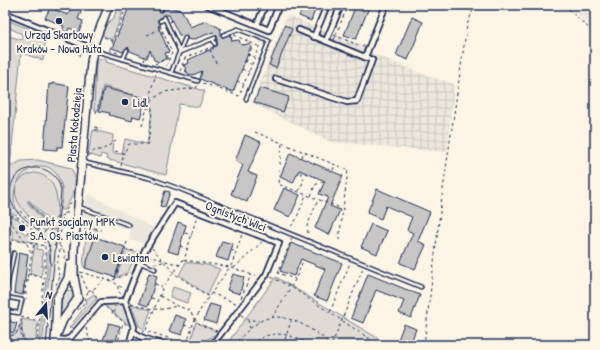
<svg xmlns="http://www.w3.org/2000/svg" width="600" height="350" font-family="'Patrick Hand',sans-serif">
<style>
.built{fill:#ece7dc}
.industrial{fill:url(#industrial-grid)}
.green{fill:#dfdbd4;stroke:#7d8599}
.building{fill:#c8c7c6;stroke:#1b2f5e}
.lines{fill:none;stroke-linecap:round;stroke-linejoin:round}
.lane-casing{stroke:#1b2f5e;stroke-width:5.5}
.street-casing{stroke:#1b2f5e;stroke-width:8}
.secondary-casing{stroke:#1b2f5e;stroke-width:10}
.path{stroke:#1b2f5e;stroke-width:1;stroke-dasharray:3 3;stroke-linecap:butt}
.lane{stroke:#fcf5e5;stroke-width:2.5}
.street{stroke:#fcf5e5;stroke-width:4.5}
.secondary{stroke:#fcf5e5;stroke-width:7}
.tram{stroke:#1b2f5e;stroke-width:1}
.path-bridge{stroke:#1b2f5e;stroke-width:1;stroke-dasharray:3 3;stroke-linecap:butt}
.poi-dot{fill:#1b2f5e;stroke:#fcf5e5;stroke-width:1.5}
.labels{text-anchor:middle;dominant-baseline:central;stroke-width:4;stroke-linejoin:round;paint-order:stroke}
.poi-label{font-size:12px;fill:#1b2f5e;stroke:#fcf5e5;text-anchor:start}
.street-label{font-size:12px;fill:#1b2f5e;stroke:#fcf5e5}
</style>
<defs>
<pattern id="industrial-grid" width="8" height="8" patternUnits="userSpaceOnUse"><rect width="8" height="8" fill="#ece7dc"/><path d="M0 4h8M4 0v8" fill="none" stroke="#cac6bf"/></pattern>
</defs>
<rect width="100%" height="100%" fill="#fcf5e5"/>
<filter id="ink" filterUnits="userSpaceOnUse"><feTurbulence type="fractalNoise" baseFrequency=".025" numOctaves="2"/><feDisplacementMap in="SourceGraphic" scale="8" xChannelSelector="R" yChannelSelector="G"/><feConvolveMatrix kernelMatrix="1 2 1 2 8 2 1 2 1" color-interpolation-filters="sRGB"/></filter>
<g filter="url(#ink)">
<g class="built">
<path d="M567,5H595V31Z"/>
<path d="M31,166L46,168L54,173L60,180L62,191L48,345H42L50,264L49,249L45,241L15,210L9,197V189L12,178L19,171Z"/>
<path d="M87,193L154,228L145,244L130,240V230L101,221L98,228L89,224L83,219Z"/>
</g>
<path class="industrial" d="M287,15L361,45L374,54L422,74L454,84L447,152L331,142L252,103Z"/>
<g class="green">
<path d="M115,5H125L112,40L102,35L106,24L114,18L117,7Z"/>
<path d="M5,19L46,36L43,60L21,53L10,167L21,161L38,160L71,168C80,184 73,196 64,210H60C62,201 64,191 60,182C48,146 0,177 18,213L16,215L5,211V35L22,40V34L5,26Z"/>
<path d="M103,58L107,59L106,62L205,91L199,107L179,104L166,175L106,159L107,156L101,154L100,158L88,154L93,130L113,135L112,153L122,154L125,139L147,144L152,113L151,100L103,86L98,110H94L96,64L97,61Z"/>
<path d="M35,173C62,177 58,210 56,230H53L47,219L29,200L27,202L49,227L45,231C34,220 9,203 17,184C21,177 28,174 35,173Z"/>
<path d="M5,214L18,219L22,223L18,227L25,234H30L31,231L35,235L34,242L14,239L12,231L5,224Z"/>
<path d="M83,221L89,227L98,230L85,268L83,266L86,236Z"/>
<path d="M35,244L38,245L37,249L42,250L43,264L41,266H43L41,276L30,274Z"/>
<path d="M49,249L50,264L42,345H39L47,271V252Z"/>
<path d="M126,250L141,253L140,255L138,253L136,254L128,272L116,278Z"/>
<path d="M186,262L207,265L220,269L207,295L179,275Z"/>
<path d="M276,277L389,345H226Z"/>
<path d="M173,287L191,293L187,303L170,297Z"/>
<path d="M66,290L74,292L75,297L59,318L63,294Z"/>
<path d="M94,294L97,300H95L70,329L69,328L86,305L87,299Z"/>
<path d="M123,303L130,326L102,304Z"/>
<path d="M131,304L151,310L144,329L139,326Z"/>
<path d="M22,319L38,322L35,345C21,345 22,330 22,319Z"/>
<path d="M196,322L217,332L216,334L203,342L190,344Z"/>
<path d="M20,326L21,336L27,345H5V338L16,334Z"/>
</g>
<g class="building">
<path d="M73,5H84L78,19L83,21L79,32L69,28L67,33L62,31L64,26L45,18L50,8L68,15Z"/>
<path d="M130,5H153L156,6L161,13L163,9L168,7L174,8L182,11L190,27L206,21L220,28L222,37L230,35L232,41L239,40L241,45L249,44L251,46L233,92L200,79L202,71L193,75L188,74L184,65L189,63L188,60L214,48L213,46H217V36L213,32L192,40L187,39L186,36L179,35L169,15H163L157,21L161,24L158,26L169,52L165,53L167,58L159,62L154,60L150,50L147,58L130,51L128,47L123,52L112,48Z"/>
<path d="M304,5H317L311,21L299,16Z"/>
<path d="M356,5H370L356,39L344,35Z"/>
<path d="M412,17L423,22L408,60L396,55Z"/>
<path d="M285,25L292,29L276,68L269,65Z"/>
<path d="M52,83L69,86L62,147H57V150L44,149L49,84L52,85Z"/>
<path d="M104,88L149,99L147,106L144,105L140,118L133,116L132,121L109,115L110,113L99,111Z"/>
<path d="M260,88L289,97L283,112L254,102Z"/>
<path d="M245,135L261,142L248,172L257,176L247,202L231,194L243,165L235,161Z"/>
<path d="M290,153L343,176L330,206L340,210L329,235L315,228L328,197L319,194L325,181L299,170L293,183L280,177Z"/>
<path d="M284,188L300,195L290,217L274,210Z"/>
<path d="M377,189L430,212L418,241L426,245L415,269L400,263L413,233L407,230L412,217L386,206L381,219L367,213Z"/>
<path d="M165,191L170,192L165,207L160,206Z"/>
<path d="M178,222L186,225L178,254L168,251Z"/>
<path d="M371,224L387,231L377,254L361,247Z"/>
<path d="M95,237L125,247L115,277L85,268Z"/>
<path d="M222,241L233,244L228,261L216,257Z"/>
<path d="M291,243L342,263L327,301L314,296L325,269L301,259L294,276L280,271Z"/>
<path d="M19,252L28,254L23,295L14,293Z"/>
<path d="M149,273L157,276L148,306L139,303Z"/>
<path d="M233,274L244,277L240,294L227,290Z"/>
<path d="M368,274L420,295L411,318L399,313L404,301L376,290L363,323L351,318Z"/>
<path d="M210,304L220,307L216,324L204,320Z"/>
<path d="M175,315L186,319L182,335L169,331Z"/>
<path d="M5,321L17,323L14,333L5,330Z"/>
<path d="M109,323L120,326L115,344L103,340Z"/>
<path d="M404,324L416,329L410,345H396Z"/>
</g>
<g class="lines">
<g class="lane-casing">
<g id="lane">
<path d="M159,5L161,10"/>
<path d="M164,17L180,52L215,38"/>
<path d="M160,21L165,19"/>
<path d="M223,35L238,29L269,41L246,99"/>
<path d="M213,39L215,44"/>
<path d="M93,50L198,81"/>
<path d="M123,59L127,50"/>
<path d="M171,73L185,38"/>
<path d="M82,162L149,178L180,189L421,287"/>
<path d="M79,207L129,225"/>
<path d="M242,229L246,216"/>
<path d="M141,263L155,269"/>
<path d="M5,295L14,253"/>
<path d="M5,297L22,300L19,313L5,311"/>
</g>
</g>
<g class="street-casing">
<g id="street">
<path d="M207,5L269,30L279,5"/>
<path d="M5,13L93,49"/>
<path d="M257,25L265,5"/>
<path d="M314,37L327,5"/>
<path d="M326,41L341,5"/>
<path d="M365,57L386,5"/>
<path d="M276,79L347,102L357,101L372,60L299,30"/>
<path d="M134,332L143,338L165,345"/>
<path d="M55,339L65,340L70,338L101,302L125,301"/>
<path d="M129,345L134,327L125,301L145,250L175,203L279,243L266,275L212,345"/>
</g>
</g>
<g class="secondary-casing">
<g id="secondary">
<path d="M55,339L63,320L78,298L74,277V250L91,62L95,41L109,5"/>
<path d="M55,345L57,298L68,278L70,264"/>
</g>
</g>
<g class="path">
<path d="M564,5L595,34"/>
<path d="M165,8L167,6"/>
<path d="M170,22L172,20"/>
<path d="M160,25L172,53L166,66"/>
<path d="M159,26L163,34"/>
<path d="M221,28V30"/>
<path d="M147,35L160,29"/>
<path d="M234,35L258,46"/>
<path d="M334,35L363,47L364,44"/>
<path d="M231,36L233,41"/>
<path d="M104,37L112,41"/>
<path d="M334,40L348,5"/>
<path d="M110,49L127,5"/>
<path d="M109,50L118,53"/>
<path d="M210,50L216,63"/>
<path d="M205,51L213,47"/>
<path d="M247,54L254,57"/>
<path d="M79,56L82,51"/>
<path d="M144,61L147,54"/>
<path d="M244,61L251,64"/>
<path d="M246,62L253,45"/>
<path d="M155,64L169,58"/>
<path d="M183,64L186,73"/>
<path d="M242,69L249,72"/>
<path d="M180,71L185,58L211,47"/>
<path d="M237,81L244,84"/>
<path d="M203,83L239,96L261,42"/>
<path d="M75,90L82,89"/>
<path d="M151,101L163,92L196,88L198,85"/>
<path d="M96,113L103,90"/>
<path d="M142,126L147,108L151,109"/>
<path d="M95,127L101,129"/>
<path d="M95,130L101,129"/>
<path d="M255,132L348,170L339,240"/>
<path d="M282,144L278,184L343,209"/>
<path d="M115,151L124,153L129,144H148L152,111L151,90L156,74"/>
<path d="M89,157L95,150H102L116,141"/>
<path d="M302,157L303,153"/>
<path d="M121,166L124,153"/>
<path d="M333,170L335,165"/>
<path d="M299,191L304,180L300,171"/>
<path d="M311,196L315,185L324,181"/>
<path d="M20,211L43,234L40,237"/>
<path d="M5,213L20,218L44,241L45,246"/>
<path d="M65,213H69"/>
<path d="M5,215L26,242L31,252"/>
<path d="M84,222L89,226L101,230"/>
<path d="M5,226C17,237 8,254 5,268"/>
<path d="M291,226L295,222L306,195"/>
<path d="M44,233L56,218L63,215"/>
<path d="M185,233L192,235"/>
<path d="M308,233L307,226L318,200"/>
<path d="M27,234L31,230"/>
<path d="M292,238L278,273L295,279"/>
<path d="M12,240L34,243"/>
<path d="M34,242L36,235"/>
<path d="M59,245L63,215L72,201"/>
<path d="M180,246L187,249"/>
<path d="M152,248L175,274L208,296"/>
<path d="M125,249L138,252"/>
<path d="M231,250L236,252"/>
<path d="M148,256L180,265"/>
<path d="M184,260L230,267L258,277"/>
<path d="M154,264L163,262"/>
<path d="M234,268L262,242"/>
<path d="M80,272L112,281L124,289"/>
<path d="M28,274L44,278"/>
<path d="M59,276C57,268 57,256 61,248"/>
<path d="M271,277L291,287L379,345"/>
<path d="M115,279L127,242"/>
<path d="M113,280L130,273"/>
<path d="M155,284L162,287"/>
<path d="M56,285L62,273"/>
<path d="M118,286V291L122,295"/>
<path d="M92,290L97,298"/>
<path d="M88,291L95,288L104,279"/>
<path d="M26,292V299"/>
<path d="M211,293L238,304"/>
<path d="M23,294L25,280"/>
<path d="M24,295L34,243L44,246"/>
<path d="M160,296L177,306L189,310L195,319L201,325L217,331"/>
<path d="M151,298L156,299"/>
<path d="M241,298L251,275"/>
<path d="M131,303C150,309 157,312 176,306"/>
<path d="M106,307L128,326"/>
<path d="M78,310L84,303L88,291L81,275"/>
<path d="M330,312L350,263"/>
<path d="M114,313L115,306"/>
<path d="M241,315L247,319L259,321"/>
<path d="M21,317L39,321"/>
<path d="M272,318L295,280L303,261"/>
<path d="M248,320L250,329"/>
<path d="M10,322L12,317"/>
<path d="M21,323L22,337L28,345"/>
<path d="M184,325L191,327"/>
<path d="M86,328L91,345"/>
<path d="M146,330L163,287L185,257L197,216"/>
<path d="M142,331C164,333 185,350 208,341"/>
<path d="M5,337L16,334L21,322V318"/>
<path d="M187,344L193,324L203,305L232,264L242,234"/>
<path d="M332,344L363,268"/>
<path d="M37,345L45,271V246L59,245L65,253V259"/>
<path d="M117,345L123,323"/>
<path d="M233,345C241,338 249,328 259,322C283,307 314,330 332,345"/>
<path d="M251,345C269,328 290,333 309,345"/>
<path d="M283,345L291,321"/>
<path d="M424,345L442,196L467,25L475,5"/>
</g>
<use href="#lane" class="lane"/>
<use href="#street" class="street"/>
<use href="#secondary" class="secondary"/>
<g class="tram">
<path d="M29,202L50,226L53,240"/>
<path d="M46,345L61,191C56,159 11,161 10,193C9,215 39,225 48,243C51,250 50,258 51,265"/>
</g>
<path class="path-bridge" d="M26,281H29L30,278"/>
</g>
</g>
<g class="poi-dot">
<circle cx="59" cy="21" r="4"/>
<circle cx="125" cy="102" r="4"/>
<circle cx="22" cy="228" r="4"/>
<circle cx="105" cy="257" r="4"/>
</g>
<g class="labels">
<g class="poi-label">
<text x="59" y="34" text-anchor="middle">Urząd Skarbowy<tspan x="59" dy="14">Kraków - Nowa Huta</tspan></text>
<text x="133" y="102">Lidl</text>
<text x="30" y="221">Punkt socjalny MPK<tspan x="30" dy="14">S.A. Os. Piastów</tspan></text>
<text x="113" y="257">Lewiatan</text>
</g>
<g class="street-label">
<text transform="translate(74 125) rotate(-85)">Piasta Kołodzieja</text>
<text transform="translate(236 216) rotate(21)">Ognistych Wici</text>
</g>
</g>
<rect width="600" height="350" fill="none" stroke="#fcf5e5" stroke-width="20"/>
<rect x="10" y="10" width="580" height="330" fill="none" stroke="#1b2f5e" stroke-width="1.5" filter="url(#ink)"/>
<g transform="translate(46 304) rotate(18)" stroke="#fcf5e5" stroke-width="3" paint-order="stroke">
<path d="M0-3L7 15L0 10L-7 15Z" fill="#1b2f5e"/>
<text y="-6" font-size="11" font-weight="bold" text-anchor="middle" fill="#1b2f5e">N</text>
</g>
</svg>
